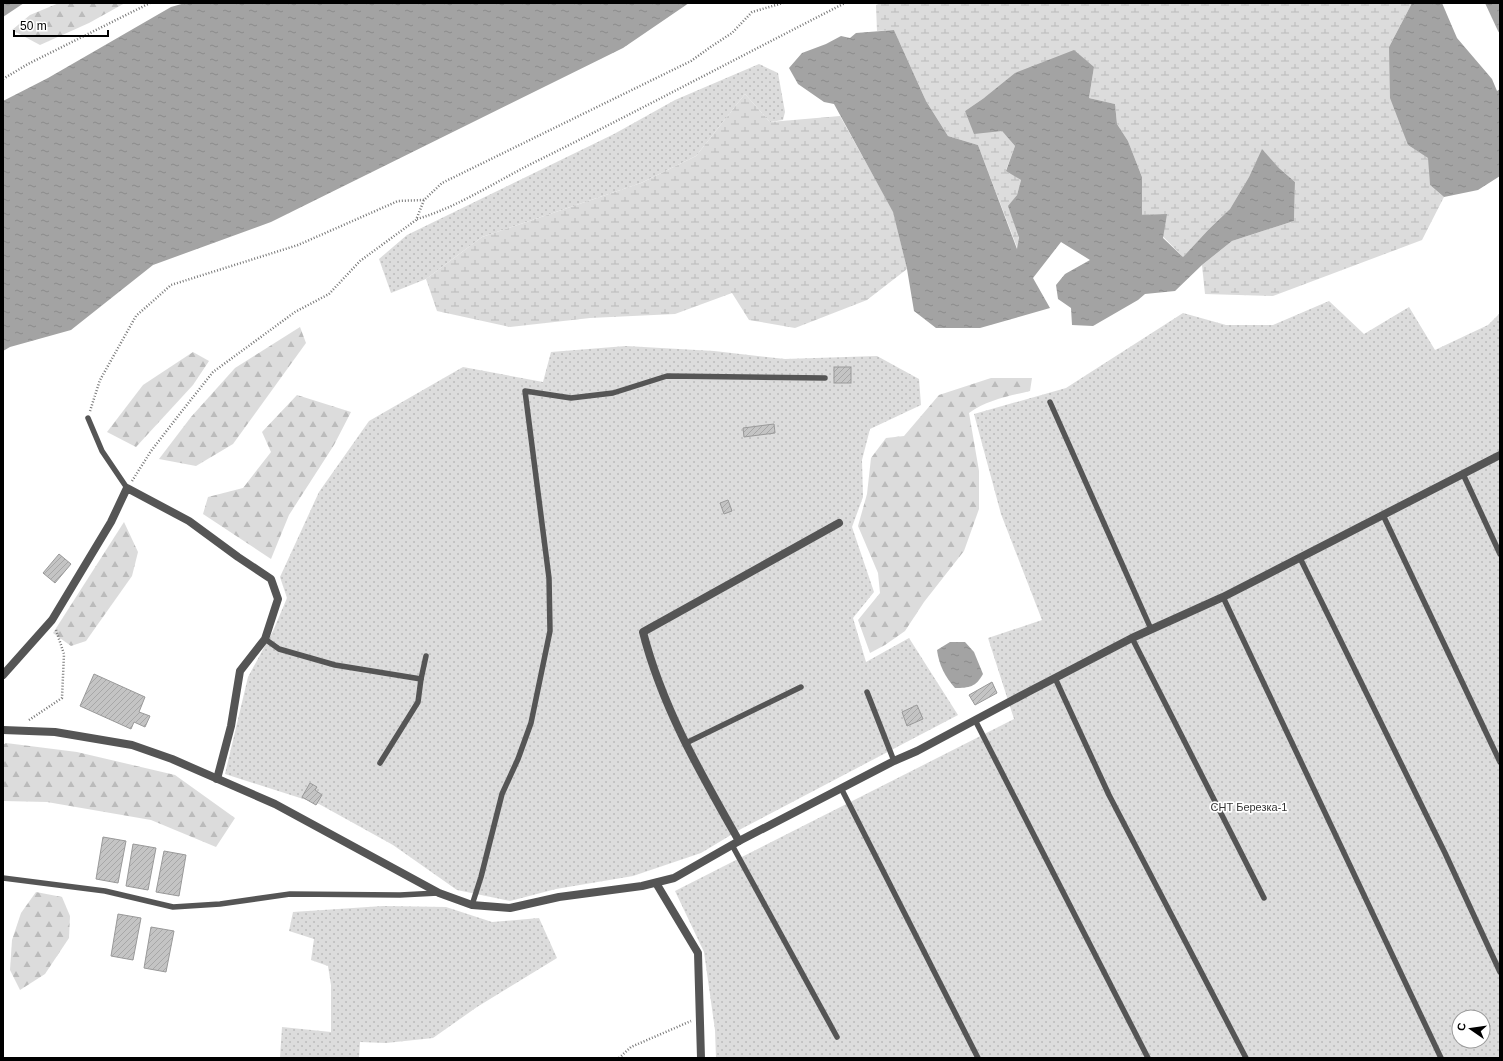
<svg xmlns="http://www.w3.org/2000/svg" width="1503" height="1061" font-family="Helvetica,sans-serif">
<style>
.grass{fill:url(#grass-dots);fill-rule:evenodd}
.forest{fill:url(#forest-firs)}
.wetland{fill:url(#wetland-marsh)}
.water{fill:url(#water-ripples)}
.building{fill:url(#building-hatch);stroke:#999}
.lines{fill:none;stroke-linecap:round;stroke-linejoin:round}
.path{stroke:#777;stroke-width:2.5;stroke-dasharray:1 2;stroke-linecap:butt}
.service{stroke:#555;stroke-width:5.5}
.minor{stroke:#555;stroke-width:8}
.labels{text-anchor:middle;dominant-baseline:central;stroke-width:3.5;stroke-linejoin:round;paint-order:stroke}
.park-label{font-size:11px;fill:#333;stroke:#fff}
</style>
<defs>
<pattern id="grass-dots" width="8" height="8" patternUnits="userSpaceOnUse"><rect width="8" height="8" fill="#dcdcdc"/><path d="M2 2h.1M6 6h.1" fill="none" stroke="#bbb" stroke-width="1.8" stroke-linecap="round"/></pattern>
<pattern id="forest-firs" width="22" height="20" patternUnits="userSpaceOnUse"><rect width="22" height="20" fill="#dcdcdc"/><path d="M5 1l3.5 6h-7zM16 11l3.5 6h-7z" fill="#bbb"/></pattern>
<pattern id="wetland-marsh" width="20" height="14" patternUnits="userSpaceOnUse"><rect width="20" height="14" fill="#dcdcdc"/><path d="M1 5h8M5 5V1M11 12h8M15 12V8" fill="none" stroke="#bbb"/></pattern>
<pattern id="water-ripples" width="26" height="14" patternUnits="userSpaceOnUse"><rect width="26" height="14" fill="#a3a3a3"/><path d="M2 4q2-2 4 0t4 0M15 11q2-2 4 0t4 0" fill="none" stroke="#8b8b8b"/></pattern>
<pattern id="building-hatch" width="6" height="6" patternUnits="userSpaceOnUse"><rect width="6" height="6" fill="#c4c4c4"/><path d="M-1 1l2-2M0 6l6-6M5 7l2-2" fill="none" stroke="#a7a7a7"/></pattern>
</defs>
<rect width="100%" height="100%" fill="#fff"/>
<g class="grass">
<path d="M759,64L778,73L785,112L783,120L770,122L745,94L696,156L641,183L482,237L426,279L391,293L379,259L407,235L614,134L675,100Z"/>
<path d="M1329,301L1364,334L1409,307L1435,350L1488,325L1500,313V1058H716L715,1030L704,952L675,891L1014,719L988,638L1042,620L1001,514L974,414L1066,388L1183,313L1226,325H1273ZM1459,1017H1483V1041H1459Z"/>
<path d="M626,346L714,351L785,359L877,356L919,379L921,405L870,429L862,460L863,497L852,527L874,592L853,618L866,662L909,638L958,715L741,829L701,853L633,876L556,889L510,901L457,890L393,845L319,804L225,774L248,677L273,631L287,598L280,577L319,492L369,421L463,367L543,382L551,352Z"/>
<path d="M383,906L446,907L492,922L539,918L557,958L477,1007L433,1038L386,1043L360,1042L359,1058H280L282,1027L331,1032V985L328,966L311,960L314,939L289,931L293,912Z"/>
</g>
<g class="forest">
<path d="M59,3H125L89,23L40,45L12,30L30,15Z"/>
<path d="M300,327L306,343L233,444L196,466L159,459L191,417L235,368Z"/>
<path d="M193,352L209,361L193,385L136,447L107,432L143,385Z"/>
<path d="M991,378H1032L1030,391C1009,396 987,400 969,413L979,471V509L964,551L924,602L905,631L885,645L870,653L858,620L880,593L878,573L858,526L867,494L871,458L886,438L904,436L939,395Z"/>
<path d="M297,395L351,412L334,445L289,515L271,559L203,514L208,497L243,488L271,452L262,432Z"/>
<path d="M124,522L138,552L132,576L86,641L71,646L53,633Z"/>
<path d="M6,743L77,752L175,775L235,818L216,847L151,820L47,802L3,801V745Z"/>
<path d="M36,892L62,897L70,916L69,938L45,974L20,990L10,970L12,940L21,913Z"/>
</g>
<g class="wetland">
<path d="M881,3H1412L1389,47L1408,145L1429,158L1430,185L1444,197L1422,240L1273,296L1205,294L1202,265L1232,241L1294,221L1295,182L1279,168L1262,150L1249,177L1230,209L1209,229L1183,257L1142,215V177L1128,141L1117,124L1115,104L1089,98L1094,67L984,98L965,111L1002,131L1015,146L1006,170L1021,180L1017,195L1009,206L1019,239L1018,250L978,145L948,136L926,101L894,30L877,31L876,5Z"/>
<path d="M745,94L770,122L840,116L893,211L907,269L867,300L795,328L749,320L732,293L675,314L590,318L510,327L437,311L426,279L482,237L641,183L696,156Z"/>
</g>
<g class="water">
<path d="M3,3H24L3,17Z"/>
<path d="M185,3H689L623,48L271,222L153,265L71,330L10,347L3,351V101L48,78L171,7Z"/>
<path d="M1412,3H1442L1457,38L1492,79L1497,91L1500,89V176L1478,190L1444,197L1430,185L1428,158L1408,145L1390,98L1389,47Z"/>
<path d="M1485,3H1500V34L1498,31Z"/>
<path d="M894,30L926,101L948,136L978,145L1017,249L1019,238L1008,206L1017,195L1021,180L1006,171L1015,146L1002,131L974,134L965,111L984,98L1015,73L1074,50L1094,67L1089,98L1115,104L1117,124L1128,141L1142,177V215L1167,214L1163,238L1183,257L1209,229L1230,209L1249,177L1262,149L1279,168L1295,182L1294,221L1232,241L1202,265L1175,291L1145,294L1138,300L1093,326L1072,325L1071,308L1058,299L1056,285L1065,274L1090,260L1061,242L1033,278L1050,308L980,328H936L914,311L907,269L893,212L834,104L824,102L798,84L789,68L802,53L826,44L841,36L850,38L856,33Z"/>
<path d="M950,642H965L974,652L983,674C976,687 969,688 955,688C945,677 939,665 937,650Z"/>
</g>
<g class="building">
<rect x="834" y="367" width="17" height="16"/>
<path d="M774,424L775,433L744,437L743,428Z"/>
<path d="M728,500L732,511L724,514L720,503Z"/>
<path d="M59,554L71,564L55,583L43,573Z"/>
<path d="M94,674L145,697L139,712L150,716L145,727L134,722L131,729L80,706Z"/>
<path d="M992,682L997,693L975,705L969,695Z"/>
<path d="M917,705L923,719L907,726L902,712Z"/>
<path d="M310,783L317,787L315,790L322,795L316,805L302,797Z"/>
<path d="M103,837L126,841L118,883L96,879Z"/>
<path d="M133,844L156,848L148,890L126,886Z"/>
<path d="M164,851L186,855L179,896L156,892Z"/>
<path d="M118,914L141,918L133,960L111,956Z"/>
<path d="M151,927L174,931L166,972L144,968Z"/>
</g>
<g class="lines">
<g class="path">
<path d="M3,79L28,64L150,3"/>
<path d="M417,219C458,207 495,182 533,163C638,111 741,56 845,3"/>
<path d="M90,411L100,380L136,316L171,285L298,245L398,201L424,200"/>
<path d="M132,481L151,451L182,411L213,372L295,312L329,294L360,261L416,220L424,200L442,183L691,61L712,46L732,33L752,12L783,3"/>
<path d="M29,720L62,698L64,654L56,630"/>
<path d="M3,1057V1058"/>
<path d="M619,1058L631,1047L691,1021"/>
</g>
<g class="service">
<path d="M1050,402L1151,629"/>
<path d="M88,418L102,451L127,488"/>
<path d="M1463,474L1500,554"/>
<path d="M1383,515L1500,762"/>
<path d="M1300,558L1445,853L1500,972"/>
<path d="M1223,597L1441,1058"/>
<path d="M1132,638L1264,898"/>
<path d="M265,639L279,649L335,665L421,679L426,656"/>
<path d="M1055,678L1109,795L1246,1058"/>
<path d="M867,692L894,761"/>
<path d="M975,720L1148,1058"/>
<path d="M686,743L801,687"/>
<path d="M380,763L418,702L421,679"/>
<path d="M841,788L978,1058"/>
<path d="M732,845L837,1037"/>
<path d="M3,878L105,891L173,907L220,904L290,894L400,895L438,893"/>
<path d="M472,905L481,877L502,794L518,759L531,723L550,631L549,578L525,391L571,398L613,393L667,376L825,378"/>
</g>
<g class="minor">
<path d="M3,675L52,620L111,522L127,488L189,521L238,557L271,579L278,599L265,639L240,671L231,726L217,779"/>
<path d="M3,730L55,732L132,745L172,759L275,804L439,893L472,905L510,908L559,897L642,886L674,878L739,841L894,761L917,751L1028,692L1132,638L1223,597L1500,455"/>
<path d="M739,841C701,774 662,707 643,632L839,523"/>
<path d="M656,883L698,953L701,1058"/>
</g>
</g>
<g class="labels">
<g class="park-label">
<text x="1249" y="807">СНТ Березка-1</text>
</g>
</g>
<rect width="1503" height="1061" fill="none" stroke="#000000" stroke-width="8"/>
<g transform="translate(1471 1029) rotate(283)"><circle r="19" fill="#ffffff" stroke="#999999"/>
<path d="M0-3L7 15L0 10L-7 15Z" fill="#000000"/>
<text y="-6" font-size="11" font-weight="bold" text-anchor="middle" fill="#000000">С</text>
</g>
<path d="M14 30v6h94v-6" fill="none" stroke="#000000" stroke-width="2"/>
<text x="20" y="30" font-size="12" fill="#000000" stroke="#ffffff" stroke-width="3" paint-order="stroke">50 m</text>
</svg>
